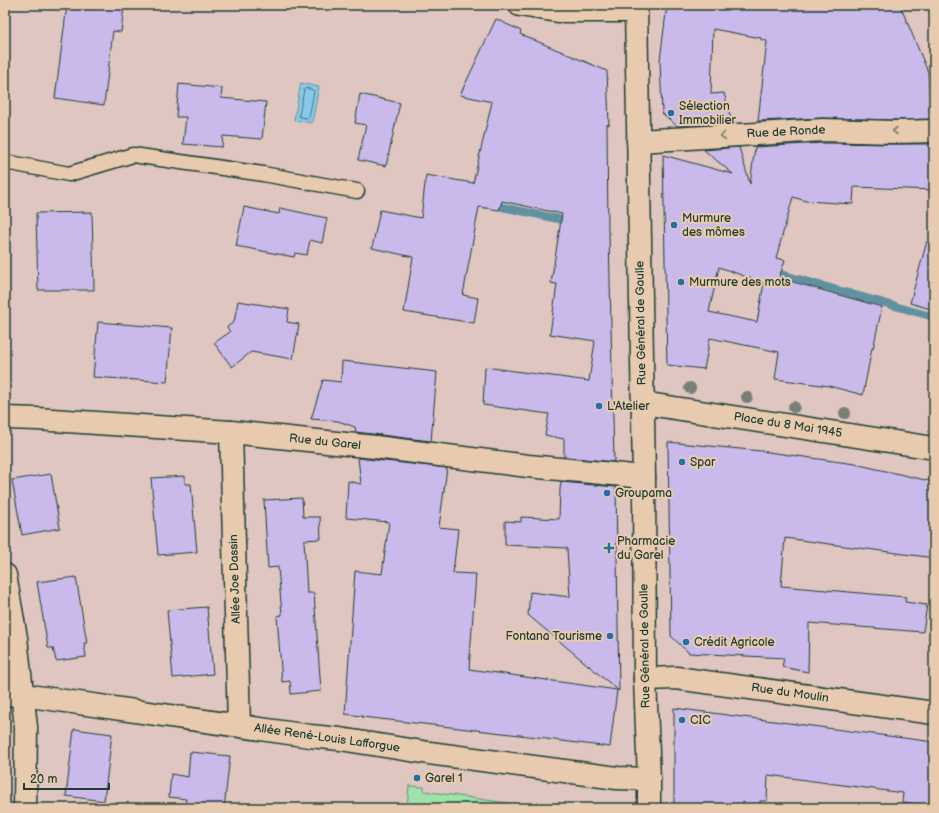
<svg xmlns="http://www.w3.org/2000/svg" width="939" height="813" font-family="'Balsamiq Sans',sans-serif">
<style>
.green{fill:#9fe2ac;stroke:#5f9070}
.water{fill:#88c9e9;stroke:#5e91a1}
.lines{fill:none;stroke-linecap:round;stroke-linejoin:round}
.shore{stroke:#49757c;stroke-width:1}
.stream{stroke:#5e91a1;stroke-width:8}
.building{fill:#c9baeb;stroke:#1f3d34;fill-rule:evenodd}
.lane-casing{stroke:#1f3d34;stroke-width:17}
.street-casing{stroke:#1f3d34;stroke-width:25}
.secondary-casing{stroke:#1f3d34;stroke-width:25}
.lane{stroke:#e8cbaf;stroke-width:14}
.street{stroke:#e8cbaf;stroke-width:22}
.secondary{stroke:#e8cbaf;stroke-width:22}
.tree{fill:#797f77}
.oneway{stroke:#797d6b}
.poi-dot{fill:#1f6fb2;stroke:#e8cbaf;stroke-width:1.5}
.labels{text-anchor:middle;dominant-baseline:central;stroke-width:4;stroke-linejoin:round;paint-order:stroke}
.poi-label{font-size:12px;fill:#1f3d34;stroke:#e8cbaf;text-anchor:start}
.street-label{font-size:12px;fill:#1f3d34;stroke:#e8cbaf}
</style>
<rect width="100%" height="100%" fill="#dfc6c1"/>
<filter id="ink" filterUnits="userSpaceOnUse"><feTurbulence type="fractalNoise" baseFrequency=".025" numOctaves="2"/><feDisplacementMap in="SourceGraphic" scale="8" xChannelSelector="R" yChannelSelector="G"/><feConvolveMatrix kernelMatrix="1 2 1 2 8 2 1 2 1" color-interpolation-filters="sRGB"/></filter>
<g filter="url(#ink)">
<path class="green" d="M409,786L424,787V791L541,808H407Z"/>
<path class="water" d="M301,83L319,87L312,123L294,120Z"/>
<g class="lines">
<path class="shore" d="M306,88L313,90L314,92L309,117L307,118L300,117L299,115L304,90Z"/>
<g class="stream">
<path d="M502,207L572,222"/>
<path d="M770,271L934,317"/>
</g>
</g>
<g class="building">
<path d="M67,5H103L124,7L121,32L113,31L104,105L55,98Z"/>
<path d="M667,5H889L890,9L900,5L928,72L930,111H934V119L894,120L823,118L758,121L767,41L761,40V38L713,29L711,94L724,93L732,123L677,126L662,113L660,60Z"/>
<path d="M496,19L521,31L520,34L607,71L609,125L607,124L608,233H609L614,462L564,457V439L545,435L549,414L483,405L485,367L589,381L595,341L550,334L557,284L551,283L562,214L502,201L499,210L479,207L463,295L478,298L474,323L404,312L413,257L372,248L380,210L421,218L426,175L473,183L492,102L460,95Z"/>
<path d="M179,84L222,88L221,98L266,102L262,139L223,136L222,147L183,144L186,117H176Z"/>
<path d="M360,94L400,103L386,166L358,160L366,125L355,123Z"/>
<path d="M823,143L894,144H934V190L854,187L853,204L806,201L793,197L776,258L785,260L779,278L882,307L873,349L872,348L863,395L829,386L775,379L779,352L710,338L704,369L667,365L663,155L733,174L704,150L739,147L750,184L755,147ZM719,267L764,283L757,322L709,312Z"/>
<path d="M244,207L279,214L280,208L327,218L322,243L310,240L307,255L295,253L294,257L236,246Z"/>
<path d="M92,212L94,290H38L36,213Z"/>
<path d="M927,241L934,242V310L910,303Z"/>
<path d="M238,301L289,309L287,322L299,324L293,359L251,352L232,367L214,343L230,332L227,327L234,322Z"/>
<path d="M98,322L172,328L167,382L93,377Z"/>
<path d="M342,361L437,372L431,441L356,432L355,427L338,421L311,419L323,380L341,382Z"/>
<path d="M668,442L761,451L855,464L934,482V558L785,538L781,586L906,597L905,602L927,605L923,632L809,623L808,672L782,667L784,658L689,653L671,636Z"/>
<path d="M358,458L447,468L439,527L458,529L453,573L476,574L469,669L617,690L610,747L546,739V738L380,719L362,717V716L345,714L355,571L382,574L389,522L346,518L348,481L361,484Z"/>
<path d="M51,474L60,528L22,535L12,480Z"/>
<path d="M185,476V484H191L197,552L158,555L151,478Z"/>
<path d="M561,482L616,487L619,691L528,615L530,592L570,597L567,548L505,545V521L521,522V517L559,519L560,489Z"/>
<path d="M302,498L303,517H320L321,539L304,540L307,593H314L321,691L291,694L290,681L282,682L277,616L282,615L278,567L268,568L264,500Z"/>
<path d="M76,577L87,643H84L86,657L56,661L53,648H48L37,582Z"/>
<path d="M207,607L213,674L173,678L167,610Z"/>
<path d="M674,708L934,742V806L902,802L903,793L768,775L767,801H760V808H674Z"/>
<path d="M74,729L112,734L104,801L66,796Z"/>
<path d="M190,752L230,756L224,808H185L186,799L169,797L171,774L188,777Z"/>
</g>
<g class="lines">
<g class="lane-casing">
<path id="lane" d="M5,162L69,174L133,155L263,174L357,191"/>
</g>
<g class="street-casing">
<g id="street">
<path d="M520,5L558,11H636"/>
<path d="M638,141L823,130L894,132L934,131"/>
<path d="M642,403L934,448"/>
<path d="M5,418L37,419L231,432L375,447L528,466L644,477"/>
<path d="M231,432L239,725"/>
<path d="M5,575L16,638L26,727L25,808"/>
<path d="M645,679L676,678L934,713"/>
<path d="M5,694L23,695L310,736L340,739L429,753L617,778L649,779"/>
</g>
</g>
<g class="secondary-casing">
<path id="secondary" d="M636,5L644,477L645,679L649,779V808"/>
</g>
<use href="#lane" class="lane"/>
<use href="#street" class="street"/>
<use href="#secondary" class="secondary"/>
</g>
<g class="tree">
<circle cx="690" cy="388" r="6"/>
<circle cx="747" cy="397" r="6"/>
<circle cx="794" cy="407" r="6"/>
<circle cx="845" cy="413" r="6"/>
</g>
<defs><path id="oneway-chevron" d="M-2-3.5L2.5 0L-2 3.5" fill="none" stroke-width="1.6" stroke-linecap="round" stroke-linejoin="round"/></defs>
<g class="oneway">
<use href="#oneway-chevron" transform="translate(895 131) rotate(-180)"/>
<use href="#oneway-chevron" transform="translate(723 136) rotate(177)"/>
</g>
</g>
<g class="poi-dot">
<circle cx="671" cy="113" r="4"/>
<circle cx="674" cy="225" r="4"/>
<circle cx="681" cy="282" r="4"/>
<circle cx="599" cy="406" r="4"/>
<circle cx="682" cy="462" r="4"/>
<circle cx="607" cy="493" r="4"/>
<path d="M607 542h4v4h4v4h-4v4h-4v-4h-4v-4h4z"/>
<circle cx="610" cy="636" r="4"/>
<circle cx="686" cy="642" r="4"/>
<circle cx="682" cy="720" r="4"/>
<circle cx="417" cy="778" r="4"/>
</g>
<g class="labels">
<g class="poi-label">
<text x="679" y="106">Sélection<tspan x="679" dy="14">Immobilier</tspan></text>
<text x="682" y="218">Murmure<tspan x="682" dy="14">des mômes</tspan></text>
<text x="689" y="282">Murmure des mots</text>
<text x="607" y="406">L'Atelier</text>
<text x="690" y="462">Spar</text>
<text x="615" y="493">Groupama</text>
<text x="617" y="541">Pharmacie<tspan x="617" dy="14">du Garel</tspan></text>
<text x="602" y="636" text-anchor="end">Fontana Tourisme</text>
<text x="694" y="642">Crédit Agricole</text>
<text x="690" y="720">CIC</text>
<text x="425" y="778">Garel 1</text>
</g>
<g class="street-label">
<text transform="translate(786 132) rotate(-3)">Rue de Ronde</text>
<text transform="translate(641 323) rotate(-91)">Rue Général de Gaulle</text>
<text transform="translate(788 425) rotate(9)">Place du 8 Mai 1945</text>
<text transform="translate(325 442) rotate(6)">Rue du Garel</text>
<text transform="translate(235 579) rotate(-92)">Allée Joe Dassin</text>
<text transform="translate(645 646) rotate(-91)">Rue Général de Gaulle</text>
<text transform="translate(790 693) rotate(8)">Rue du Moulin</text>
<text transform="translate(327 738) rotate(8)">Allée René-Louis Lafforgue</text>
</g>
</g>
<rect width="939" height="813" fill="none" stroke="#e8cbaf" stroke-width="20"/>
<rect x="10" y="10" width="919" height="793" fill="none" stroke="#1f3d34" stroke-width="1.5" filter="url(#ink)"/>
<path d="M24 783v6h85v-6" fill="none" stroke="#1f3d34" stroke-width="2"/>
<text x="30" y="783" font-size="12" fill="#1f3d34" stroke="#e8cbaf" stroke-width="3" paint-order="stroke">20 m</text>
</svg>
